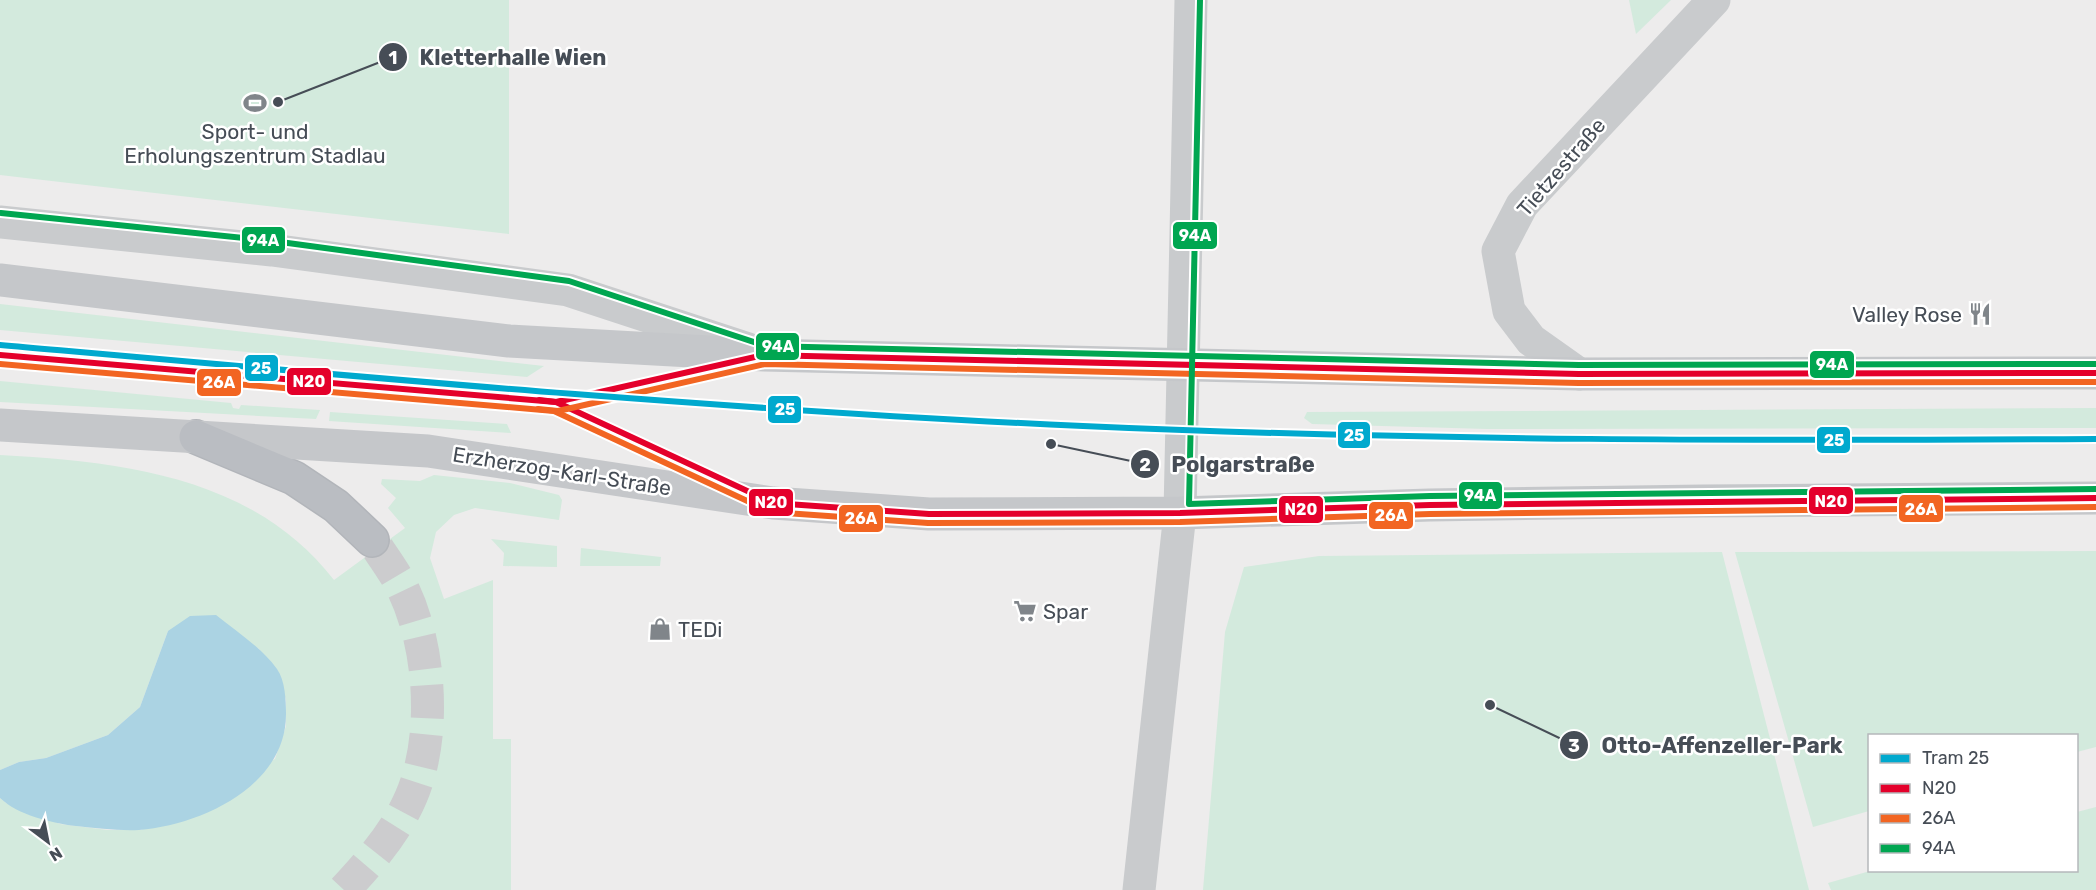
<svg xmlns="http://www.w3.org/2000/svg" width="2096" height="890" font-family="Rubik,sans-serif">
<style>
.green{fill:#d3eadd}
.water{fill:#abd3e3}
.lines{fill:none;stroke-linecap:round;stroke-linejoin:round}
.highway-tunnel{stroke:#ccccce;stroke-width:33;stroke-dasharray:33 16;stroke-linecap:butt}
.highway-casing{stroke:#b2b5ba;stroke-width:36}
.minor{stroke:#c9cbcd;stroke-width:33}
.major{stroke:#c5c7ca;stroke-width:33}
.highway{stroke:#babdc2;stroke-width:33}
.bus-1-casing{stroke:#fff;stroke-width:10}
.bus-2-casing{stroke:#fff;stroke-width:10}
.bus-3-casing{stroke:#fff;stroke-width:10}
.bus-1{stroke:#e4002b;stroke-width:6}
.bus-2{stroke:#f26522;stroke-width:6}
.bus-3{stroke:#00a651;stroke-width:6}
.tram-1-casing{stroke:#fff;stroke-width:10}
.tram-1{stroke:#00a9ce;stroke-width:6}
.labels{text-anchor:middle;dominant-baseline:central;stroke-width:5;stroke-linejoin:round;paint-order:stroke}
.poi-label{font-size:21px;fill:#464d56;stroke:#fff;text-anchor:start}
.street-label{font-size:21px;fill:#464d56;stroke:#fff}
.leader{fill:none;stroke:#464d56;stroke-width:2}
.callout-dot{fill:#464d56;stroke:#fff;stroke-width:2}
.mark-label{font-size:18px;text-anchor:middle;font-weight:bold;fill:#fff}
.callout-label{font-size:22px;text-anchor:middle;font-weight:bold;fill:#464d56;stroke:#fff;stroke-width:5;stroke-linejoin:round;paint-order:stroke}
.line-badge{stroke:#fff;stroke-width:2}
.badge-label{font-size:16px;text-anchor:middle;font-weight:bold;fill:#fff}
</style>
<rect width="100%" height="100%" fill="#edecec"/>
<g class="green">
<path d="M0,0H509V234L0,175Z"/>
<path d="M1629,0H1671L1636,34Z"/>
<path d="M0,304L544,366L527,377L0,330Z"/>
<path d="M0,381L231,403L233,408L239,409L241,405L320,410L316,419L0,402Z"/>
<path d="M2096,408V428L1487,429L1312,424L1304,418L1307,412Z"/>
<path d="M330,412L507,424L511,433L329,421Z"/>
<path d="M0,455C123,462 253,476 334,580L405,528L388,508L396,498L381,484L382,479L420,481L434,475L510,483L559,495L562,500L559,520L475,508L454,515L436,532L430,558L444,599L493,580V739H511V890H0V798L6,803L60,824L108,830H141L275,759L286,726V700L278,671L258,648L168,631L140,707L108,735L46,758L19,762L0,770Z"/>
<path d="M491,539L557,546V567L503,566L504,553Z"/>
<path d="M581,548L661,557L660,566H580Z"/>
<path d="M2096,551V747L2077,752L2076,736H1870L1869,811L1813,827L1735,552Z"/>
<path d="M1722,552L1809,890H1203L1225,632L1244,567L1319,556Z"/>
<path d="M2096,807V890H1831L1828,883L1870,871L2076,870L2077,812Z"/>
</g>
<path class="water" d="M216,615C237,632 261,647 277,669C285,680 286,700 286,713C287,786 201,825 139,830C118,831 97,828 76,826C51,823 18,815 0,798V770L19,762L46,758L108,735L140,707L168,631L190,616Z"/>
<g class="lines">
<path class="highway-tunnel" d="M344,890C370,862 396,832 411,797C437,737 431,645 402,587C394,571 382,555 372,540"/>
<g class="highway-casing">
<path id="highway" d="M196,437L294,478L336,506L372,540"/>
</g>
<g class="minor">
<path d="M0,222L272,250L568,290L748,349"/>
<path d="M1579,374L1531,340L1509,311L1498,251L1522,205L1714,0"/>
<path d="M1139,890L1180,513L1191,0"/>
</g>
<g class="major">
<path d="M0,280L509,341L764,355L1579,374L2096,373"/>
<path d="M0,425L428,451L773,503L929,514L1180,513L1430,505L1703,501L2096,498"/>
</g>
<use href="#highway" class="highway"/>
<g class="bus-1-casing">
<g id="bus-1">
<path d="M0,355L556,402L773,503L929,514L1180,513L1430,505L2096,498"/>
<path d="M539,400L556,402L764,355L1579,374L2096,373"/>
</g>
</g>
<g class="bus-2-casing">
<g id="bus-2">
<path d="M0,364L554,411L771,512L928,523L1180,522L1430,514L2096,507"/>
<path d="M538,409L558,411L765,364L1579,383L2096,382"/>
</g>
</g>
<g class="bus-3-casing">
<g id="bus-3">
<path d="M1200,0L1189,504L1430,496L2096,489"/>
<path d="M1,213L273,241L569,281L766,346L1579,365L2096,364"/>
</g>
</g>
<use href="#bus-1" class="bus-1"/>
<use href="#bus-2" class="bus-2"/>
<use href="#bus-3" class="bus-3"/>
<g class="tram-1-casing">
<path id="tram-1" d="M0,345C361,377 722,410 1083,426C1421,441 1758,441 2096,439"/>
</g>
<use href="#tram-1" class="tram-1"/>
</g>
<defs>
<g id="stadium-bare" transform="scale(1.8)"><path d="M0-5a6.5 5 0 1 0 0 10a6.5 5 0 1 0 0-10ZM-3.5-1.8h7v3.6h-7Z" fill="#80858a" stroke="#fff" stroke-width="2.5" paint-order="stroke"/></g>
<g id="restaurant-bare" transform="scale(1.8)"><path d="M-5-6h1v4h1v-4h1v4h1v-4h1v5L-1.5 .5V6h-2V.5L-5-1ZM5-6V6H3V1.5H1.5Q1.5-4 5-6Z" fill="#80858a" stroke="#fff" stroke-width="2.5" paint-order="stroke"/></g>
<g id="supermarket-bare" transform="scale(1.8)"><path d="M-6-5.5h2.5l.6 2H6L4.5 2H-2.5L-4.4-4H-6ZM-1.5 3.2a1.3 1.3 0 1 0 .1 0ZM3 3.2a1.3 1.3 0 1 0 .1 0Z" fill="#80858a" stroke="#fff" stroke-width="2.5" paint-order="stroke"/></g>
<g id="shop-bare" transform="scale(1.8)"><path d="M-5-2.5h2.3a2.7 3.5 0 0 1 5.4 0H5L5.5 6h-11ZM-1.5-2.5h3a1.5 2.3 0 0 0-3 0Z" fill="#80858a" stroke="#fff" stroke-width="2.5" paint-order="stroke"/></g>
</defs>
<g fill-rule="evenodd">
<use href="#stadium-bare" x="255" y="103"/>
<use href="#restaurant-bare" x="1980" y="314"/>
<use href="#supermarket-bare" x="1025" y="611"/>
<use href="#shop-bare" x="660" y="629"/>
</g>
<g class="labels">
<g class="poi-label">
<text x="255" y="131" text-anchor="middle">Sport- und<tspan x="255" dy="24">Erholungszentrum Stadlau</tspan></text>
<text x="1962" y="314" text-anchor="end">Valley Rose</text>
<text x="1043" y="611">Spar</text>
<text x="678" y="629">TEDi</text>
</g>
<g class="street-label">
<text transform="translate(1561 167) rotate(-49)">Tietzestraße</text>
<text transform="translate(562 471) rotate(9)">Erzherzog-Karl-Straße</text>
</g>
</g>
<path class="leader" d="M278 102L393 57M1051 444L1145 464M1490 705L1574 745"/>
<g class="callout-dot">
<circle cx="278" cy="102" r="6"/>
<circle cx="1051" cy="444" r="6"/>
<circle cx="1490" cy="705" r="6"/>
<circle cx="393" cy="57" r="15"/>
<circle cx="1145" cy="464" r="15"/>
<circle cx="1574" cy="745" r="15"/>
</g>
<g class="mark-label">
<text x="393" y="64">1</text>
<text x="1145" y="471">2</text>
<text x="1574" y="752">3</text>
</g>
<g class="callout-label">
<text x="513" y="65">Kletterhalle Wien</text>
<text x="1243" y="472">Polgarstraße</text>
<text x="1722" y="753">Otto-Affenzeller-Park</text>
</g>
<g class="line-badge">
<rect x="1172" y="221" width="46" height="29" rx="6" fill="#00a651"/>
<rect x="241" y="226" width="45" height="28" rx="6" fill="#00a651"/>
<rect x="755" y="332" width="45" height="29" rx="6" fill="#00a651"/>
<rect x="1809" y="350" width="46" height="29" rx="6" fill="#00a651"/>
<rect x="244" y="354" width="35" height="28" rx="6" fill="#00a9ce"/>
<rect x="286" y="367" width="46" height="29" rx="6" fill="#e4002b"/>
<rect x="196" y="368" width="46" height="29" rx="6" fill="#f26522"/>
<rect x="767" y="395" width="35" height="29" rx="6" fill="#00a9ce"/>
<rect x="1337" y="421" width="34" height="28" rx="6" fill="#00a9ce"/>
<rect x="1816" y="426" width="35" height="28" rx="6" fill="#00a9ce"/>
<rect x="1458" y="481" width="45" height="29" rx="6" fill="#00a651"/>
<rect x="1808" y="486" width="46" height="29" rx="6" fill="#e4002b"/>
<rect x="748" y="488" width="46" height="29" rx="6" fill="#e4002b"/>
<rect x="1898" y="494" width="46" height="29" rx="6" fill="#f26522"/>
<rect x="1278" y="495" width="46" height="29" rx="6" fill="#e4002b"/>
<rect x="1368" y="501" width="46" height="29" rx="6" fill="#f26522"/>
<rect x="838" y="504" width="46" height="29" rx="6" fill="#f26522"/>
</g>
<g class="badge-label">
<text x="1195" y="241">94A</text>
<text x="263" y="246">94A</text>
<text x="778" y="352">94A</text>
<text x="1832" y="370">94A</text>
<text x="261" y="374">25</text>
<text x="309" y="387">N20</text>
<text x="219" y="388">26A</text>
<text x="785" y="415">25</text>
<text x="1354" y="441">25</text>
<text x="1834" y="446">25</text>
<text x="1480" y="501">94A</text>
<text x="1831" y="507">N20</text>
<text x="771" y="508">N20</text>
<text x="1921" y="515">26A</text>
<text x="1301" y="515">N20</text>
<text x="1391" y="521">26A</text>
<text x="861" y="524">26A</text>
</g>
<rect x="1868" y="734" width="210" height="138" fill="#ffffff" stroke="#b5b8bb" stroke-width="1.5"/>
<rect x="1880" y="754" width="30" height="9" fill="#00a9ce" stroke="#b5b8bb" stroke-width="1.5"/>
<text x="1922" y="764" font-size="18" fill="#464d56">Tram 25</text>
<rect x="1880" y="784" width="30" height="9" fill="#e4002b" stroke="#b5b8bb" stroke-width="1.5"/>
<text x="1922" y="794" font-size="18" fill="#464d56">N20</text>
<rect x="1880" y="814" width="30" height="9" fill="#f26522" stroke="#b5b8bb" stroke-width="1.5"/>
<text x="1922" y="824" font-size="18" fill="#464d56">26A</text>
<rect x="1880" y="844" width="30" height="9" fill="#00a651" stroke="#b5b8bb" stroke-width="1.5"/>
<text x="1922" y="854" font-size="18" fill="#464d56">94A</text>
<g transform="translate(48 842) rotate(148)" stroke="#ffffff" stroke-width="4.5" paint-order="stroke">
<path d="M0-4.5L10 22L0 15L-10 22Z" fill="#464d56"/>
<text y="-9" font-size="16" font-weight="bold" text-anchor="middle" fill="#464d56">N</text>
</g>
</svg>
